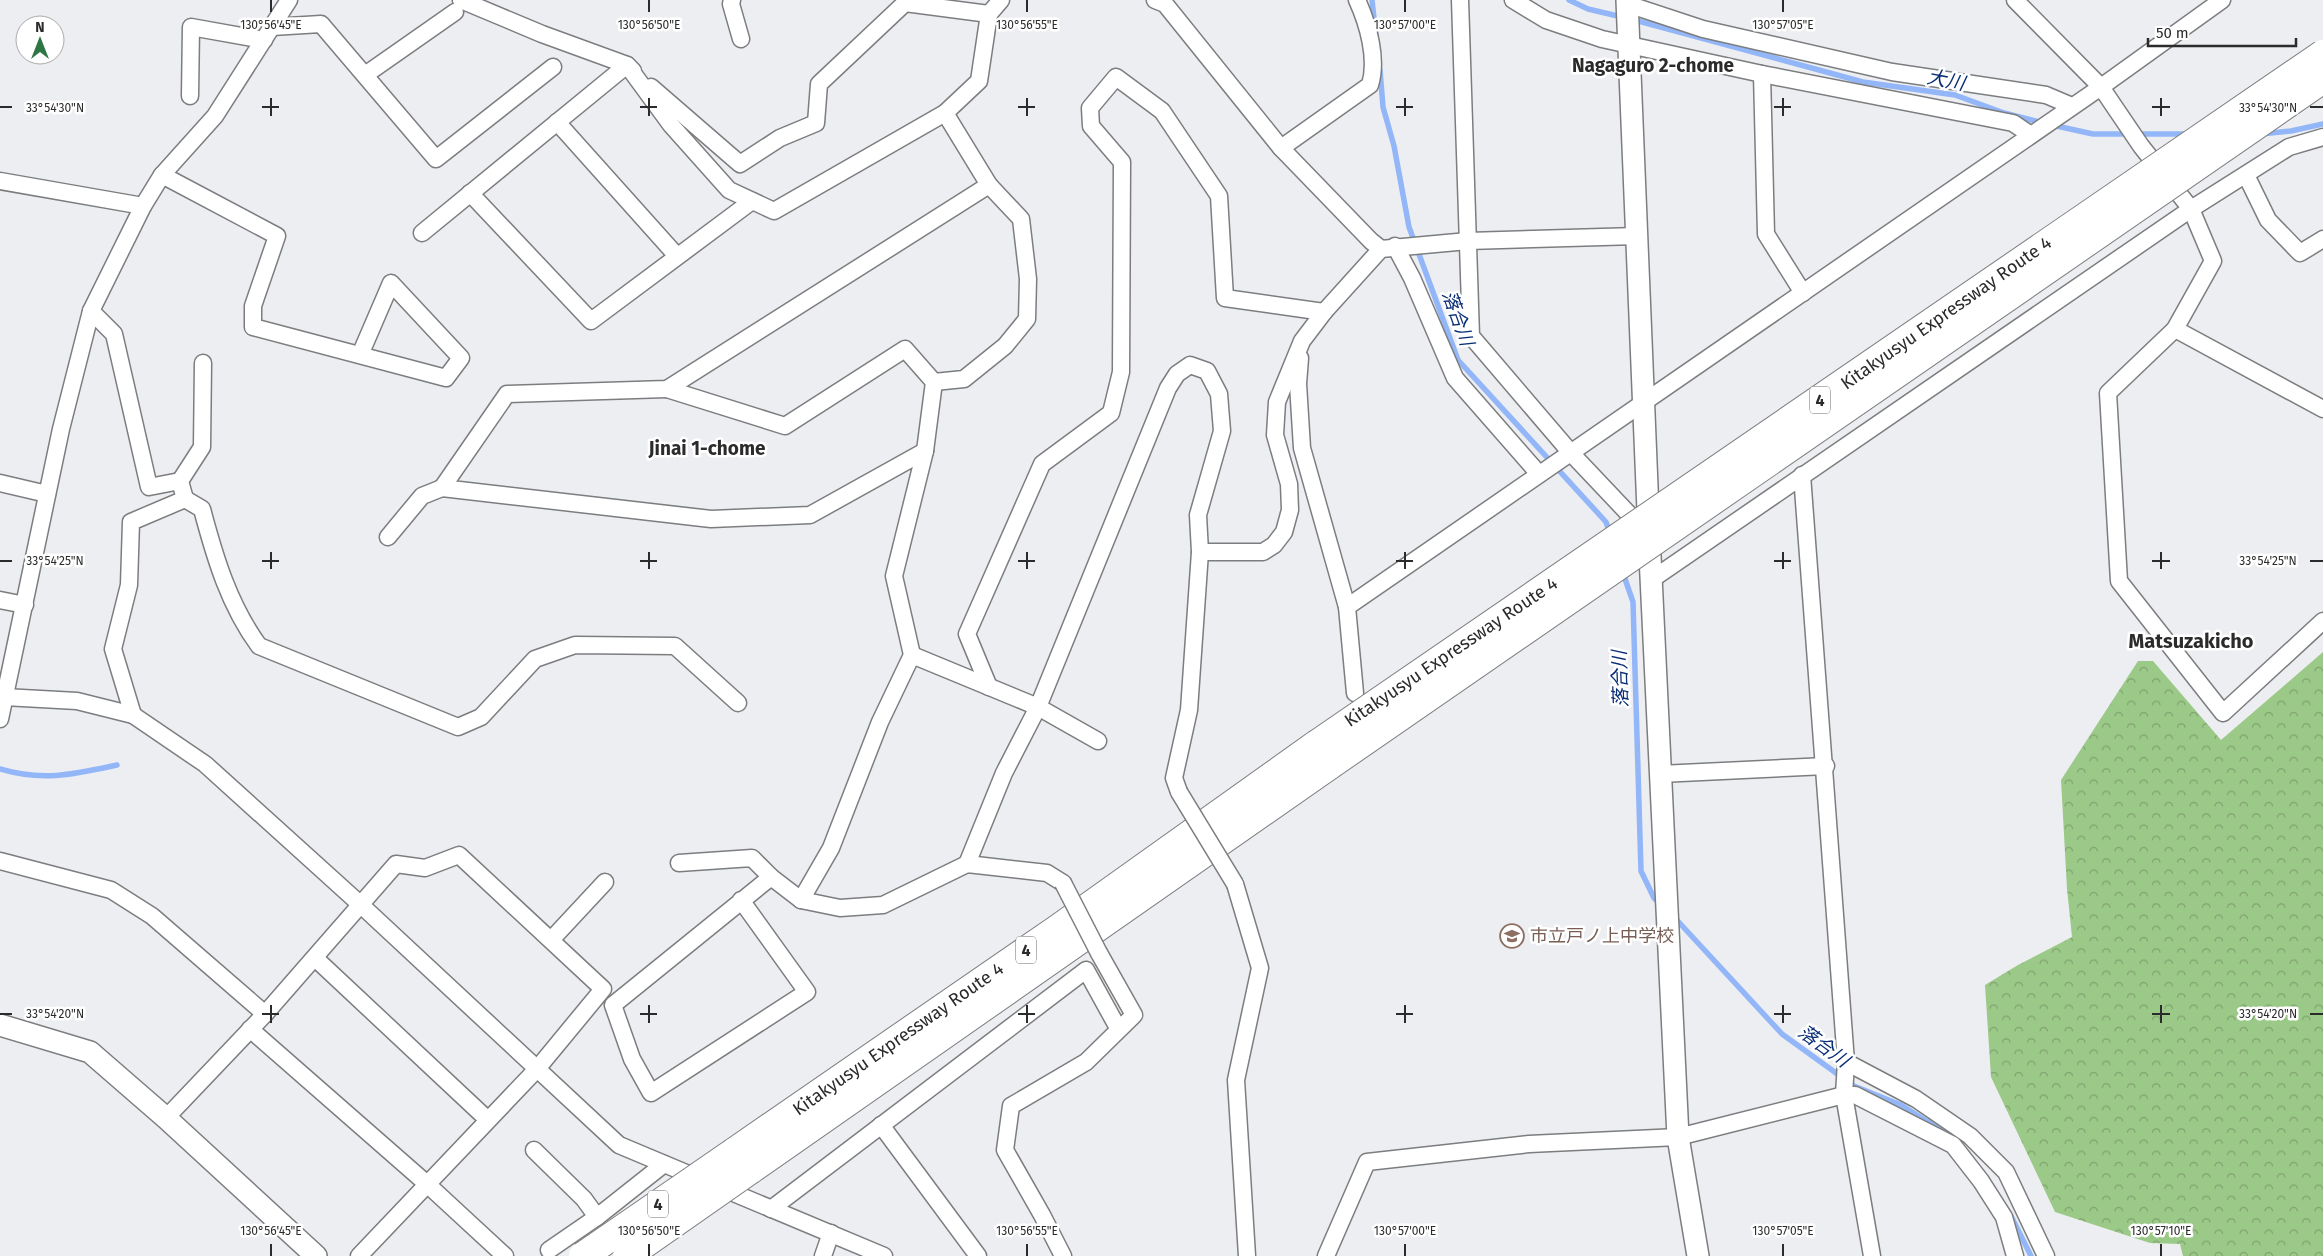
<svg xmlns="http://www.w3.org/2000/svg" width="2323" height="1256" font-family="'Fira Sans','Noto Sans JP',sans-serif">
<style>
.forest{fill:url(#forest-crowns)}
.lines{fill:none;stroke-linecap:round;stroke-linejoin:round}
.stream{stroke:#92b6f8;stroke-width:5.5}
.minor-casing{stroke:#7b7d7f;stroke-width:19}
.tertiary-casing{stroke:#7b7d7f;stroke-width:24}
.motorway-casing{stroke:#7b7d7f;stroke-width:30}
.minor{stroke:#fff;stroke-width:16}
.tertiary{stroke:#fff;stroke-width:21}
.motorway{stroke:#fff;stroke-width:28}
.minor-bridge-casing{stroke:#7b7d7f;stroke-width:19;stroke-linecap:butt}
.motorway-bridge-casing{stroke:#7b7d7f;stroke-width:30;stroke-linecap:butt}
.minor-bridge{stroke:#fff;stroke-width:16}
.motorway-bridge{stroke:#fff;stroke-width:28}
.ticks{fill:none;stroke:#2b2b2c;stroke-width:2}
.labels{text-anchor:middle;dominant-baseline:central;stroke-width:5;stroke-linejoin:round;paint-order:stroke}
.shield{fill:#fff;stroke:#6b6b6b;stroke-width:1}
.shield-label{font-size:16px;font-weight:bold;fill:#2b2b2c}
.street-label{font-size:18px;fill:#2b2b2c;stroke:#fff}
.education-label{font-size:18px;fill:#785e54;stroke:#fff;text-anchor:start}
.neighbourhood-label{font-size:19px;font-weight:bold;fill:#2b2b2c;stroke:#fff}
.water-label{font-size:19px;font-style:italic;fill:#092d76;stroke:#fff}
.quarter-label{font-size:20px;font-weight:bold;fill:#2b2b2c;stroke:#fff}
.ticks-label{font-size:12px;text-anchor:middle;fill:#2b2b2c;stroke:#fff;stroke-width:5;stroke-linejoin:round;paint-order:stroke}
</style>
<defs>
<pattern id="forest-crowns" width="20" height="18" patternUnits="userSpaceOnUse" patternTransform="scale(1.25)"><rect width="20" height="18" fill="#9bc987"/><path d="M2 6a3 3 0 1 1 6 0M12 15a3 3 0 1 1 6 0" fill="none" stroke="#7fa36f"/></pattern>
</defs>
<rect width="100%" height="100%" fill="#edeef1"/>
<path class="forest" d="M2323,652V1256H2183L2180,1244L2150,1243L2055,1212L1991,1077L1985,985L2018,965L2072,937L2067,889L2061,780L2138,661H2153L2221,740Z"/>
<g class="lines">
<g class="stream">
<path d="M1372,0L1376,36"/>
<path d="M1569,0L1588,9L1622,17"/>
<path d="M1631,19L1863,82L1955,95L2004,113L2043,123"/>
<path d="M1380,70L1383,107L1394,146L1409,227L1458,360L1606,522L1610,533"/>
<path d="M2052,125L2093,134H2189"/>
<path d="M2261,134L2291,131L2323,124"/>
<path d="M1623,573L1633,602L1641,871L1654,898L1660,904"/>
<path d="M0,769C43,782 75,774 117,765"/>
<path d="M1674,917L1782,1034L1854,1086L1901,1105L1941,1130"/>
<path d="M2011,1216L2031,1256"/>
</g>
<g class="minor-casing">
<g id="minor">
<path d="M461,0L542,34L627,65L671,125L729,190L774,211L945,113L989,185L667,389L507,394L442,488L711,519L810,515L925,451L894,576L912,655L880,722L831,848L801,900"/>
<path d="M732,0L731,4L741,39"/>
<path d="M1155,0L1165,4L1281,148L1371,241L1381,249"/>
<path d="M1460,0L1471,336L1571,453L1643,529"/>
<path d="M1513,0L1546,20L1602,39L1762,74L1766,234L1803,293"/>
<path d="M2015,0L2101,87L2141,146L2191,209L2213,261L2175,329L2108,393L2119,581L2223,713L2323,621"/>
<path d="M1627,4L1703,29L1892,72L2046,95L2072,106"/>
<path d="M989,14L1001,0"/>
<path d="M272,27L321,24L436,159L553,67"/>
<path d="M1762,74L2013,123L2031,135"/>
<path d="M365,75L455,12"/>
<path d="M651,87L740,164L780,138L816,123L819,84L905,3L989,14L979,81L945,113"/>
<path d="M190,96L191,27L264,40"/>
<path d="M557,122L677,256"/>
<path d="M1281,148L1370,85C1378,59 1368,24 1357,0"/>
<path d="M162,175L277,236L253,306V327L446,378L461,358L391,283L360,355"/>
<path d="M2246,175L2268,220L2300,253L2323,239"/>
<path d="M0,181L143,206"/>
<path d="M470,193L591,321L752,201"/>
<path d="M422,233L627,65L633,71"/>
<path d="M1395,246L1412,278L1455,378L1539,474"/>
<path d="M91,311L114,334L149,487L180,481L185,499L131,522L129,585L113,649L133,715"/>
<path d="M2175,329L2323,409"/>
<path d="M1300,358L1298,384L1302,448L1347,607L1355,693"/>
<path d="M934,382L964,379L1005,346L1027,319L1028,279L1021,219L989,185"/>
<path d="M667,389L785,426L905,349L934,382L925,451"/>
<path d="M1802,475L1846,1062L1844,1095L1872,1256"/>
<path d="M180,481L202,447L203,363"/>
<path d="M0,483L47,494"/>
<path d="M185,499L202,509C215,558 229,605 259,646L458,727L481,717L535,659L575,645L675,646L738,703"/>
<path d="M388,537L422,496L442,488"/>
<path d="M1200,552H1263L1274,545L1284,532L1290,510L1289,484L1275,435L1277,402L1302,341L1324,312L1381,249L1468,241L1637,236"/>
<path d="M1651,580L2191,209L2289,147L2323,137"/>
<path d="M0,600L25,605"/>
<path d="M1347,607L2101,87L2222,0"/>
<path d="M912,655L1038,707L1098,741"/>
<path d="M989,687L967,634L1042,464L1111,413L1121,372L1122,162L1091,126L1090,108L1116,77L1162,111L1219,196L1225,298L1324,312"/>
<path d="M4,697L77,701L133,715L205,764L361,905L619,1145L884,1256"/>
<path d="M0,719L61,429L91,311L143,206L162,175L215,116L289,0"/>
<path d="M1660,774L1826,766"/>
<path d="M0,861L111,890L152,916L265,1014"/>
<path d="M679,863L752,858L771,877"/>
<path d="M967,864L1004,773L1038,707L1168,388L1177,374L1190,365L1207,371L1219,394L1222,431L1198,515L1200,552L1189,710L1174,778L1179,792"/>
<path d="M1235,884L1260,968L1236,1080L1247,1256"/>
<path d="M741,900L807,992L651,1093L632,1059L613,1005L771,877L801,900L840,908L883,905L967,864L1047,873L1063,883"/>
<path d="M551,940L605,882"/>
<path d="M315,958L488,1120"/>
<path d="M250,1029L427,1184L505,1256"/>
<path d="M1846,1062L1916,1099L1970,1136L2006,1172L2046,1256"/>
<path d="M166,1118L265,1014L396,864L425,868L459,855L603,989L537,1069L359,1256"/>
<path d="M881,1125L978,1256"/>
<path d="M534,1150L584,1199L597,1217L664,1164"/>
<path d="M771,1209L1086,970L1118,1028"/>
<path d="M549,1250L597,1217"/>
<path d="M823,1256L831,1233"/>
<path d="M1063,1256L1042,1215L1005,1150L1011,1106L1086,1062L1134,1015L1099,953"/>
<path d="M1326,1256L1367,1162L1529,1144L1678,1137L1844,1095H1855L1953,1145L1981,1181L2004,1217L2015,1256"/>
</g>
</g>
<g class="tertiary-casing">
<g id="tertiary">
<path d="M1627,0L1649,535L1678,1137L1698,1256"/>
<path d="M0,697H4"/>
<path d="M0,1025L90,1052L166,1118L316,1256"/>
</g>
</g>
<g class="motorway-casing">
<g id="motorway">
<path d="M734,1152L1056,930L1317,744"/>
<path d="M750,1170L1330,765"/>
</g>
</g>
<use href="#minor" class="minor"/>
<use href="#tertiary" class="tertiary"/>
<use href="#motorway" class="motorway"/>
<g class="minor-bridge-casing">
<g id="minor-bridge">
<path d="M1179,792L1235,884"/>
<path d="M1063,883L1099,953"/>
</g>
</g>
<g class="motorway-bridge-casing">
<g id="motorway-bridge">
<path d="M1317,744L2323,54"/>
<path d="M1330,765L2323,79"/>
<path d="M583,1256L734,1152"/>
<path d="M627,1256L750,1170"/>
</g>
</g>
<use href="#minor-bridge" class="minor-bridge"/>
<use href="#motorway-bridge" class="motorway-bridge"/>
</g>
<path class="ticks" d="M271,0V12M649,0V12M1027,0V12M1405,0V12M1783,0V12M271,98V116M649,98V116M1027,98V116M1405,98V116M1783,98V116M2161,98V116M0,107H12M262,107H279M640,107H657M1018,107H1035M1396,107H1413M1774,107H1791M2152,107H2170M2310,107H2323M271,552V569M649,552V569M1027,552V569M1405,552V569M1783,552V569M2161,552V569M0,561H12M262,561H279M640,561H657M1018,561H1035M1396,561H1413M1774,561H1791M2152,561H2170M2310,561H2323M271,1005V1023M649,1005V1023M1027,1005V1023M1405,1005V1023M1783,1005V1023M2161,1005V1023M0,1014H12M262,1014H279M640,1014H657M1018,1014H1035M1396,1014H1413M1774,1014H1791M2152,1014H2170M2310,1014H2323M271,1244V1256M649,1244V1256M1027,1244V1256M1405,1244V1256M1783,1244V1256M2161,1244V1256"/>
<defs>
<g id="school-ring" transform="scale(1.25)"><circle r="9.5" fill="#fff" stroke="#8d6e63" stroke-width="1.5"/><path d="M0-5L7-2L0 1L-7-2ZM-4 1L0 2.5L4 1V4Q0 6-4 4Z" fill="#8d6e63"/></g>
</defs>
<g fill-rule="evenodd">
<use href="#school-ring" x="1512" y="936"/>
</g>
<g class="labels">
<g class="shield">
<rect x="1810" y="386.5" width="20" height="27" rx="4"/>
<rect x="1016" y="936.5" width="20" height="27" rx="4"/>
<rect x="648" y="1190.5" width="20" height="27" rx="4"/>
</g>
<g class="shield-label">
<text x="1820" y="400">4</text>
<text x="1026" y="950">4</text>
<text x="658" y="1204">4</text>
</g>
<g class="street-label">
<text transform="translate(1946 313) rotate(-35)">Kitakyusyu Expressway Route 4</text>
<text transform="translate(1451 652) rotate(-34)">Kitakyusyu Expressway Route 4</text>
<text transform="translate(898 1039) rotate(-35)">Kitakyusyu Expressway Route 4</text>
</g>
<g class="education-label">
<text x="1530" y="936">市立戸ノ上中学校</text>
</g>
<g class="neighbourhood-label">
<text x="1653" y="65">Nagaguro 2-chome</text>
<text x="707" y="448">Jinai 1-chome</text>
</g>
<g class="water-label">
<text transform="translate(1946 80) rotate(11)">大川</text>
<text transform="translate(1458 318) rotate(70)">落合川</text>
<text transform="translate(1620 679) rotate(-92)">落合川</text>
<text transform="translate(1824 1046) rotate(36)">落合川</text>
</g>
<g class="quarter-label">
<text x="2191" y="641">Matsuzakicho</text>
</g>
</g>
<g class="ticks-label">
<text x="271" y="29">130°56'45"E</text>
<text x="649" y="29">130°56'50"E</text>
<text x="1027" y="29">130°56'55"E</text>
<text x="1405" y="29">130°57'00"E</text>
<text x="1783" y="29">130°57'05"E</text>
<text x="55" y="112">33°54'30"N</text>
<text x="2268" y="112">33°54'30"N</text>
<text x="55" y="565">33°54'25"N</text>
<text x="2268" y="565">33°54'25"N</text>
<text x="55" y="1018">33°54'20"N</text>
<text x="2268" y="1018">33°54'20"N</text>
<text x="271" y="1235">130°56'45"E</text>
<text x="649" y="1235">130°56'50"E</text>
<text x="1027" y="1235">130°56'55"E</text>
<text x="1405" y="1235">130°57'00"E</text>
<text x="1783" y="1235">130°57'05"E</text>
<text x="2161" y="1235">130°57'10"E</text>
</g>
<g transform="translate(40 40)"><circle r="24" fill="#ffffff" stroke="#aaaaab"/>
<path d="M0-4L9 19L0 12L-9 19Z" fill="#2e7744"/>
<text y="-8" font-size="14" font-weight="bold" text-anchor="middle" fill="#2b2b2c">N</text>
</g>
<path d="M2148 38v8h148v-8" fill="none" stroke="#2b2b2c" stroke-width="2.5"/>
<text x="2156" y="38" font-size="15" fill="#2b2b2c" stroke="#ffffff" stroke-width="4" paint-order="stroke">50 m</text>
</svg>
